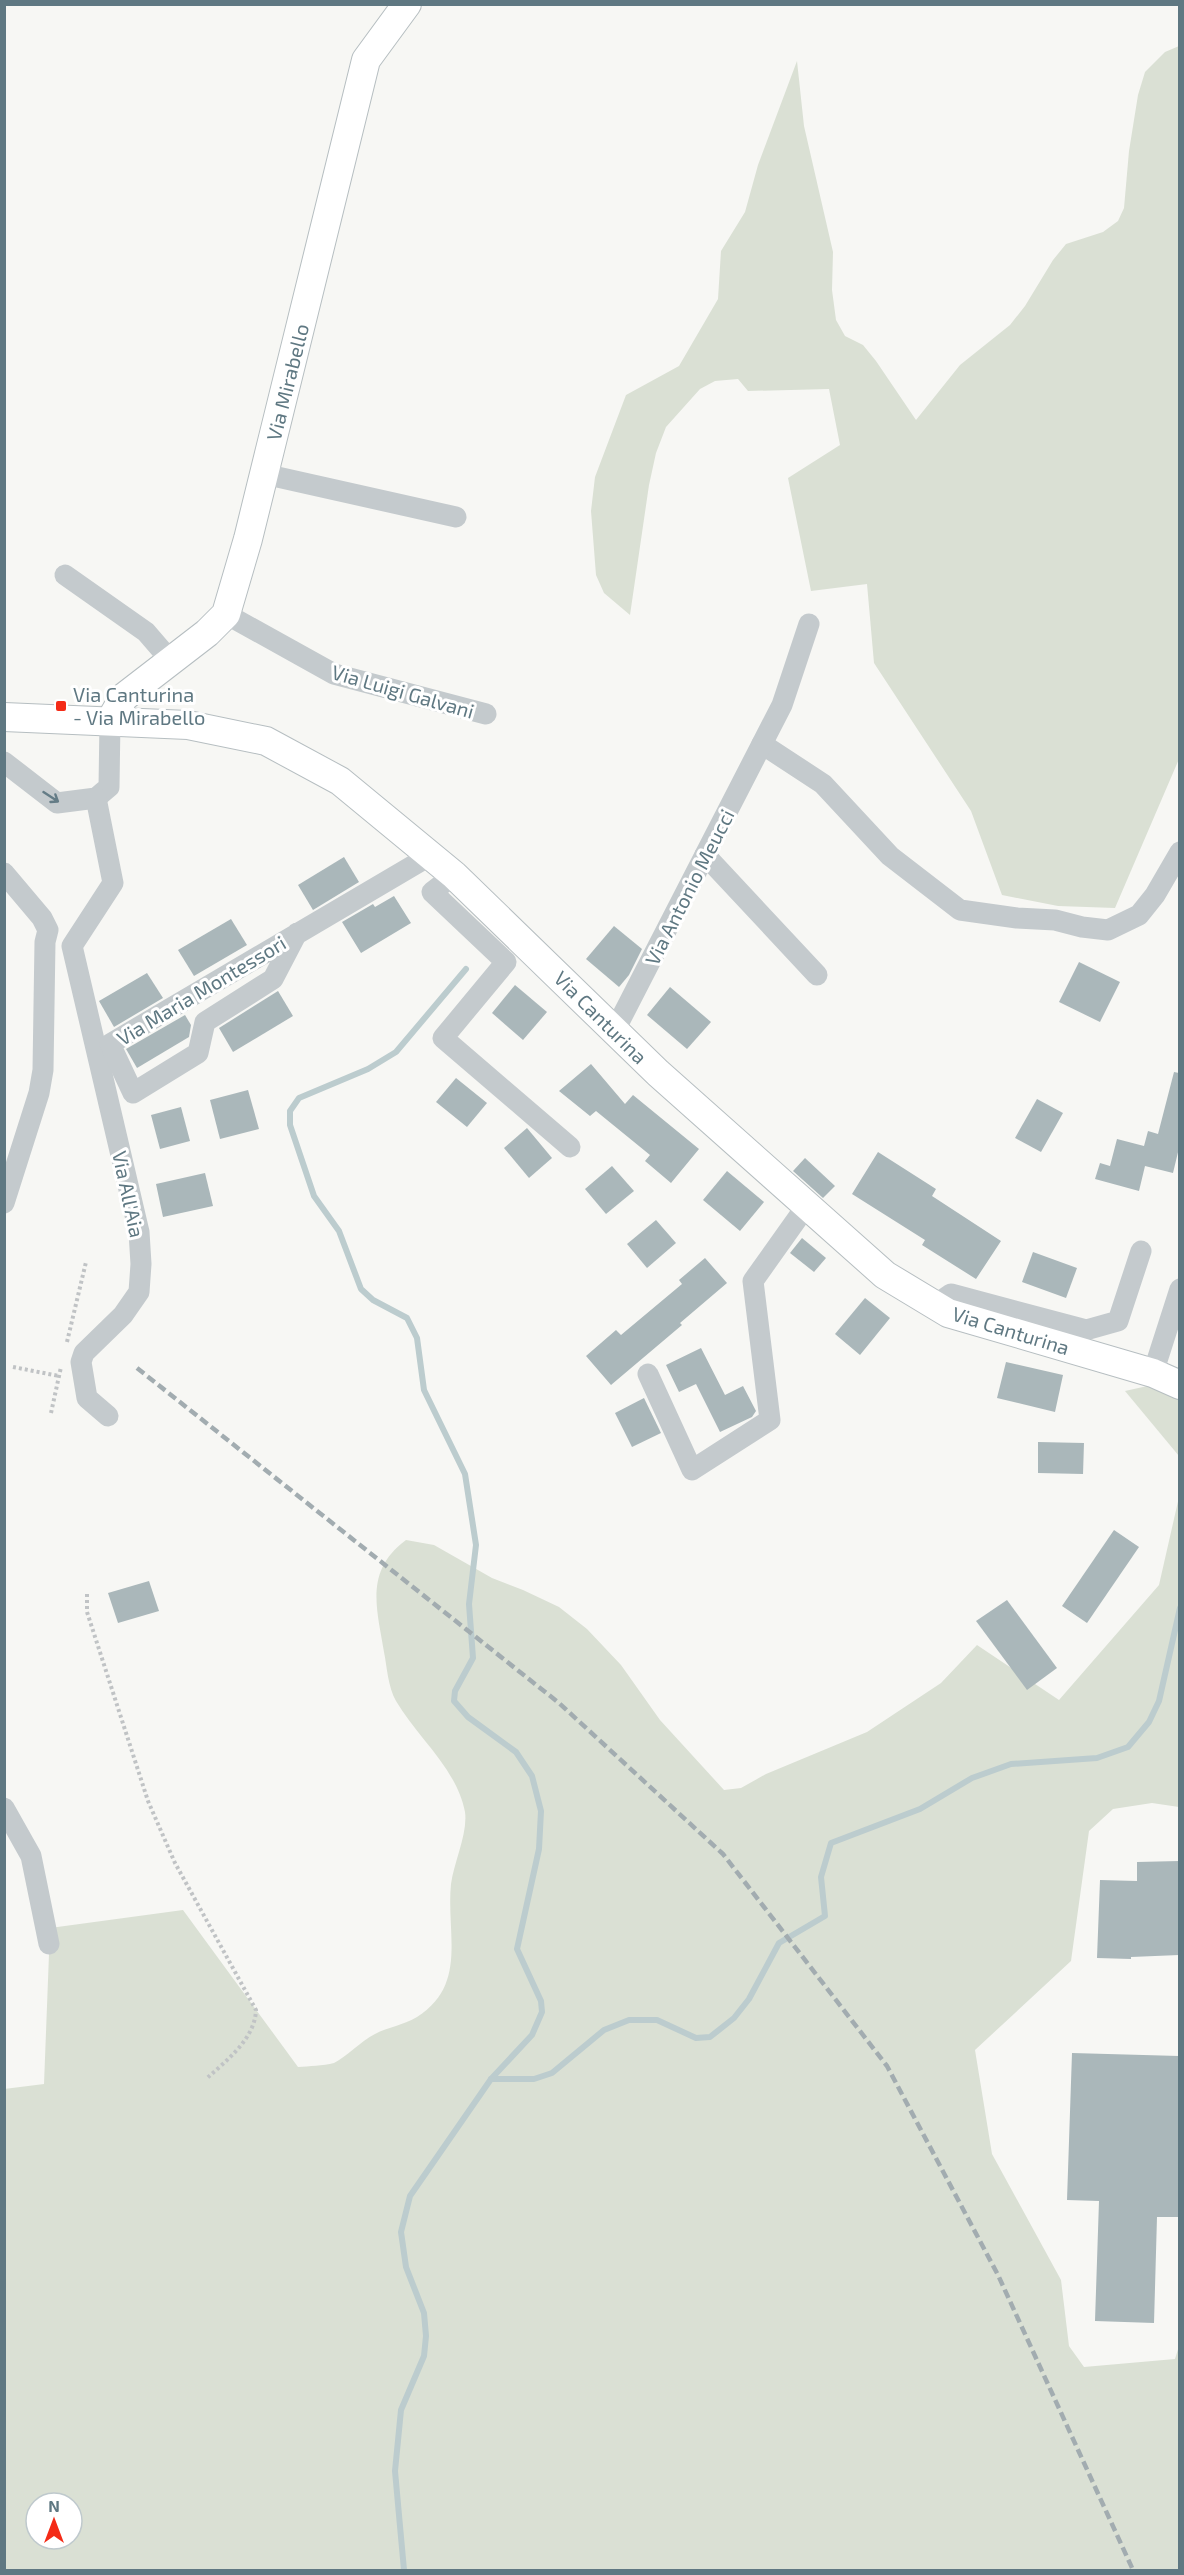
<svg xmlns="http://www.w3.org/2000/svg" width="1184" height="2575" font-family="'Exo 2',sans-serif">
<style>
.green{fill:#dae0d4;fill-rule:evenodd}
.lines{fill:none;stroke-linecap:round;stroke-linejoin:round}
.stream{stroke:#bcccce;stroke-width:6}
.building{fill:#aab7ba}
.secondary-casing{stroke:#b6bec1;stroke-width:30}
.path{stroke:#c0c3c5;stroke-width:4;stroke-dasharray:3 3;stroke-linecap:butt}
.street{stroke:#c4cacd;stroke-width:21}
.secondary{stroke:#fff;stroke-width:28}
.rail{stroke:#a2acb0;stroke-width:4.5;stroke-dasharray:9 4.5;stroke-linecap:butt}
.oneway{stroke:#647c86}
.poi-dot{fill:#f42b17;stroke:#fff;stroke-width:2}
.labels{text-anchor:middle;dominant-baseline:central;stroke-width:6;stroke-linejoin:round;paint-order:stroke}
.street-label{font-size:20px;fill:#5f7882;stroke:#fff}
.poi-label{font-size:20px;fill:#5f7882;stroke:#fff;text-anchor:start}
</style>
<rect width="100%" height="100%" fill="#f7f7f4"/>
<g class="green">
<path d="M1179,46V759L1115,908L1058,906L1002,895L971,811L874,663L867,584L811,591L788,478L840,445L829,389L748,391L738,379L715,381L700,389L666,427L656,453L649,485L630,615L604,593L596,575L591,511L595,477L626,395L679,366L718,299L721,251L745,212L758,165L797,61L804,126L833,252L832,290L836,320L845,336L863,345L876,361L916,420L960,365L1010,325L1025,306L1053,260L1066,244L1103,232L1118,221L1124,208L1129,151L1138,95L1145,72L1165,52Z"/>
<path d="M1179,1379V1456L1125,1391Z"/>
<path d="M1179,1497V1807L1152,1803L1113,1809L1089,1831L1071,1961L975,2050L992,2154L1061,2280L1069,2346L1084,2367L1175,2359L1179,2346V2570H5L4,2089L44,2084L50,1928L183,1910L298,2067C309,2066 323,2066 334,2063C345,2058 361,2041 375,2034C388,2027 404,2025 417,2017C468,1985 446,1933 451,1884C454,1862 468,1833 465,1812C457,1769 417,1737 396,1701C388,1687 387,1667 384,1652C377,1609 364,1571 406,1540L434,1545L492,1578L523,1590L559,1607L587,1629L621,1665L660,1720L724,1790L741,1788L766,1774L867,1732L941,1683L977,1645L1059,1700L1159,1585ZM36,2503H72V2539H36Z"/>
</g>
<g class="lines">
<g class="stream">
<path d="M491,2079H534L552,2073L604,2030L629,2020H657L696,2038L710,2037L734,2018L749,1999L779,1943L825,1916L821,1877L831,1843L920,1809L972,1778L1011,1764L1097,1758L1128,1747L1149,1722L1159,1701L1180,1608"/>
<path d="M404,2570L395,2471L401,2410L424,2356L426,2336L424,2313L406,2267L401,2232L410,2196L491,2079L532,2035L542,2012L541,2001L517,1949L539,1849L541,1811L532,1776L516,1752L468,1717L454,1701L455,1691L473,1658L469,1604L476,1545L465,1474L424,1390L417,1338L407,1318L373,1300L361,1289L339,1231L314,1196L290,1125V1111L299,1098L368,1069L396,1052L466,969"/>
</g>
</g>
<g class="building">
<path d="M344,857L359,882L313,910L298,885Z"/>
<path d="M394,896L411,923L361,953L342,922L373,904L375,907Z"/>
<path d="M231,919L247,945L194,976L178,950Z"/>
<path d="M614,926L642,949L629,975L619,987L586,959Z"/>
<path d="M1079,962L1120,982L1100,1022L1059,1002Z"/>
<path d="M147,973L163,998L114,1027L99,1001Z"/>
<path d="M515,985L547,1012L523,1040L492,1013Z"/>
<path d="M670,987L711,1022L687,1049L647,1015Z"/>
<path d="M278,991L293,1016L233,1052L219,1028Z"/>
<path d="M185,1015L191,1025L189,1037L137,1068L126,1049Z"/>
<path d="M591,1064L625,1104L633,1095L699,1149L671,1183L645,1161L650,1155L596,1111L590,1116L559,1091Z"/>
<path d="M1174,1072L1179,1073V1148L1173,1173L1145,1166L1139,1191L1095,1179L1100,1163L1110,1166L1117,1139L1144,1146L1148,1131L1158,1134Z"/>
<path d="M456,1078L487,1103L467,1127L436,1102Z"/>
<path d="M248,1090L259,1129L220,1139L210,1100Z"/>
<path d="M1037,1099L1063,1113L1041,1152L1015,1138Z"/>
<path d="M181,1107L190,1141L160,1149L151,1115Z"/>
<path d="M527,1128L552,1158L529,1178L504,1148Z"/>
<path d="M878,1152L936,1189L932,1196L1001,1241L976,1279L922,1245L925,1240L852,1194Z"/>
<path d="M805,1158L835,1186L823,1198L793,1171Z"/>
<path d="M612,1166L634,1191L606,1214L585,1189Z"/>
<path d="M727,1171L764,1202L740,1231L703,1200Z"/>
<path d="M205,1173L213,1206L163,1217L156,1184Z"/>
<path d="M656,1220L676,1243L647,1268L627,1244Z"/>
<path d="M802,1238L826,1258L814,1272L790,1253Z"/>
<path d="M1033,1252L1077,1268L1066,1298L1022,1282Z"/>
<path d="M705,1258L727,1283L680,1323L682,1325L611,1385L586,1356L616,1330L621,1335L682,1284L679,1280Z"/>
<path d="M865,1298L890,1318L860,1355L835,1334Z"/>
<path d="M701,1348L725,1395L743,1386L756,1411L752,1417L720,1432L696,1384L679,1392L666,1365Z"/>
<path d="M1006,1362L1063,1375L1055,1412L997,1398Z"/>
<path d="M644,1398L661,1433L632,1447L615,1413Z"/>
<path d="M1038,1442L1084,1443L1083,1474L1038,1473Z"/>
<path d="M1114,1530L1139,1547L1087,1623L1062,1606Z"/>
<path d="M149,1581L159,1611L118,1623L108,1593Z"/>
<path d="M1007,1600L1057,1668L1027,1690L976,1621Z"/>
<path d="M1179,1861V1955L1131,1957V1959L1097,1958L1100,1880L1137,1881V1862Z"/>
<path d="M1072,2053L1179,2056V2217H1157L1154,2323L1095,2321L1099,2201L1067,2200Z"/>
</g>
<g class="lines">
<g class="secondary-casing">
<g id="secondary">
<path d="M4,717L188,725L266,741L340,781L454,875L658,1073L885,1275L948,1313L1153,1373L1180,1385"/>
<path d="M110,721L124,697L207,633L226,614L248,539L366,60L407,4"/>
</g>
</g>
<g class="path">
<path d="M67,1342L86,1262"/>
<path d="M13,1367L59,1376"/>
<path d="M51,1413L61,1367"/>
<path d="M87,1594V1612L148,1801L175,1863L256,2010C255,2039 226,2061 206,2079"/>
</g>
<g class="street">
<path d="M264,474L456,517"/>
<path d="M65,575L146,632L171,661"/>
<path d="M226,614L334,674L486,714"/>
<path d="M762,744L823,784L890,856L960,910L1017,918L1055,920L1082,927L1108,930L1139,915L1155,895L1180,852"/>
<path d="M4,762L57,803L96,798L109,787L110,721"/>
<path d="M96,798L113,883L72,946L139,1232L141,1264L139,1292L123,1315L84,1353L81,1362L87,1398L108,1416"/>
<path d="M705,855L817,975"/>
<path d="M4,873L42,918L48,930L45,942L43,1070L39,1093L4,1203"/>
<path d="M454,875L432,892L506,962L443,1038L570,1147"/>
<path d="M297,933L273,979L205,1022L198,1053L133,1093L110,1044L431,855"/>
<path d="M615,1030L782,705L809,624"/>
<path d="M935,1305L951,1294L1086,1330L1118,1321L1141,1251"/>
<path d="M1153,1373L1180,1289"/>
<path d="M648,1374L692,1470L770,1420L753,1281L807,1205"/>
<path d="M4,1808L31,1856L49,1944"/>
</g>
<use href="#secondary" class="secondary"/>
<path class="rail" d="M137,1368L559,1703L723,1854L887,2066L998,2275L1133,2570"/>
</g>
<defs><path id="oneway-shaft" d="M-6 0H5M1.5-3L5.5 0L1.5 3" fill="none" stroke-width="1.6" stroke-linecap="round" stroke-linejoin="round" transform="scale(1.5)"/></defs>
<use class="oneway" href="#oneway-shaft" transform="translate(51 797) rotate(33)"/>
<rect class="poi-dot" x="55" y="700" width="12" height="12" rx="3"/>
<g class="labels">
<g class="street-label">
<text transform="translate(287 382) rotate(-76)">Via Mirabello</text>
<text transform="translate(403 691) rotate(16)">Via Luigi Galvani</text>
<text transform="translate(689 887) rotate(-63)">Via Antonio Meucci</text>
<text transform="translate(201 990) rotate(-31)">Via Maria Montessori</text>
<text transform="translate(601 1017) rotate(45)">Via Canturina</text>
<text transform="translate(129 1194) rotate(78)">Via All'Aia</text>
<text transform="translate(1011 1330) rotate(17)">Via Canturina</text>
</g>
<g class="poi-label">
<text x="73" y="694">Via Canturina<tspan x="73" dy="23">- Via Mirabello</tspan></text>
</g>
</g>
<rect width="1184" height="2575" fill="none" stroke="#5f7882" stroke-width="12"/>
<g transform="translate(54 2521)"><circle r="28" fill="#ffffff" stroke="#bfc9cd" stroke-width="1.5"/>
<path d="M0-4.5L10 22L0 15L-10 22Z" fill="#f42b17"/>
<text y="-9" font-size="16" font-weight="bold" text-anchor="middle" fill="#5f7882">N</text>
</g>
</svg>
